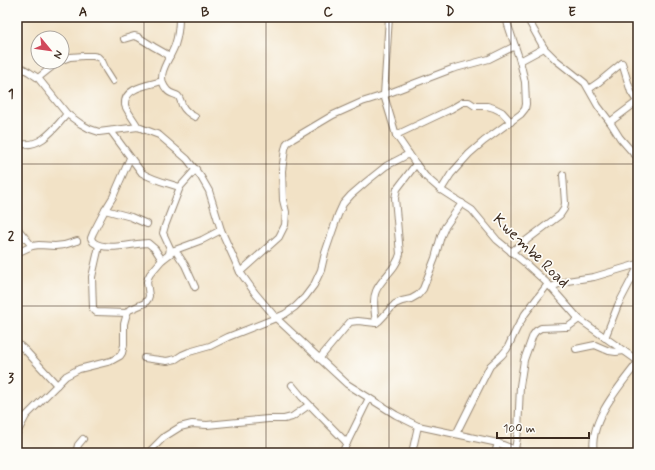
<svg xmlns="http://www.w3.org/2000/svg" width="655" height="470" font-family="Mynerve,sans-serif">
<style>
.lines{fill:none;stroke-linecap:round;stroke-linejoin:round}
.minor-casing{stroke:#968672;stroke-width:8}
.minor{stroke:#fff;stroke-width:6}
.grid{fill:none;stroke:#3b2a1e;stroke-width:1;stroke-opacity:0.55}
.labels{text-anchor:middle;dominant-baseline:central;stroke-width:3.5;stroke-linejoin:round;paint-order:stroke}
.street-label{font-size:16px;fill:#3b2a1e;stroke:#fdfcf7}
.neatline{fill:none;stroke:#3b2a1e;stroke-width:1.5}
.grid-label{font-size:13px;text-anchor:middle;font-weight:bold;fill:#3b2a1e}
</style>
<rect width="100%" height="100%" fill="#fdfcf7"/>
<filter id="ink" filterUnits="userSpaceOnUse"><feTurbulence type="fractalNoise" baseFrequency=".025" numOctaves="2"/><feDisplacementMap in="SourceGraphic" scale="8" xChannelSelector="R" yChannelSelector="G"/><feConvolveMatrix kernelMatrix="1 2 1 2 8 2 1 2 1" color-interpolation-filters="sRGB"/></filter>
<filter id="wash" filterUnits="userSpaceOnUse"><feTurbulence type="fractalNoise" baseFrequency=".012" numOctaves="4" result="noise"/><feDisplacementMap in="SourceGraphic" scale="16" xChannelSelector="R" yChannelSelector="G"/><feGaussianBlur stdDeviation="0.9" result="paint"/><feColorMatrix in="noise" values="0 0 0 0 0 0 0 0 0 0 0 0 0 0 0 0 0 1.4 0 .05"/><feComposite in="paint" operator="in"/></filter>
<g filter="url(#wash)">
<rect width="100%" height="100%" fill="#f2e2c6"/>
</g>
<g filter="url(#ink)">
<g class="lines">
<g class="minor-casing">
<g id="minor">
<path d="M179,17C179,26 178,36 175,45C170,60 154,75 167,90C170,94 175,94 178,96C180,98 181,102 182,105C185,111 189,114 195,117"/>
<path d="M389,17L384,95L396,135L416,164L425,176L441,190L472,210L497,240L525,263L548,284L579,319L638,361"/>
<path d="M530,23L544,48L556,60L585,83L598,106L610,122L620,138L634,154L638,156"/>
<path d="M124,39L134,36L138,37L154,47L170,56"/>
<path d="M62,60L70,57L84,56H93L98,57L102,61L106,70L113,81"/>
<path d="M520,61L544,48"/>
<path d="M17,65L29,72L38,78L67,114L81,124L90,129L99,132L138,127L159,135L187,159L201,177L209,191L221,230L240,272L255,293L276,318L347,384L396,415L418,426L498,443L523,453"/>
<path d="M38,78L58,62"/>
<path d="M589,89L599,82L622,63L631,92L638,103"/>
<path d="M610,122L638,101"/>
<path d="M138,127C135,121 126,110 125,105C123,87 151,85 162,81"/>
<path d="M111,131L142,173C153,180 167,183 180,187"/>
<path d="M396,135L451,109L463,102H469L475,106H487L494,108L502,112L511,122"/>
<path d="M17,143C40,150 54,129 67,114"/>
<path d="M130,158L113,197L105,210L93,233L91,238L93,242C106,252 133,243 148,243L155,249L162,260"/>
<path d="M441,190L451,174L469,154L484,141L521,114L525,109L526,104L525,82L520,61L508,25L506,17"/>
<path d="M105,210L131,217L147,224"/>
<path d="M17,228L32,246"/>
<path d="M99,246L92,277L93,309L96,312L127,313"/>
<path d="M175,250L185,265L195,287"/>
<path d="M511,252L560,215L564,209L565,203L563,175"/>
<path d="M17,253L32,246L39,245L55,246L64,245L77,241"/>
<path d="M169,254L170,248L163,233L165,226L180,187L196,169"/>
<path d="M240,272L279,237L285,225L286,212L283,200L282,171L285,149L287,143L291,140L333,115L362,102L384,95L452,69L489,59L515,46"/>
<path d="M551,287L567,281L594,277L638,264"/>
<path d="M376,323C375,313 372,300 376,291C382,277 396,270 400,254L395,198L397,189L416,164"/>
<path d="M605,338L618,305L638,267"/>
<path d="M17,343L26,351L57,385"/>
<path d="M576,349L595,345L609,351L616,352L624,351"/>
<path d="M144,358L167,361L176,359L182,355L189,352L210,346L228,337L276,318L285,314L295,307L305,297L314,285L321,270L325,253L338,215L343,204L351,195L366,182L386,166L409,154"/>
<path d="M319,359L350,322L358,321L376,323L379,321L395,304L402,301L411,299L418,295L423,289L435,258L441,236L445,227L462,203"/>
<path d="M292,385L302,397L347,443"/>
<path d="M17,433L26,416L66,376L79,369L111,361L120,356L122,353L124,345V324L127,313L129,310L145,303L148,299L149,296L147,282L148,278L150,274L162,260L175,250L202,240L221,230"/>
<path d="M456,434L490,366L502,355L507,349L517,328L525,314L548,284"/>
<path d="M17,448L18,453"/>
<path d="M515,449L518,432L520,386L524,360L533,335L536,331L541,328L565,327H568L579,319"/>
<path d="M76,453L78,445L83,439"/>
<path d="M148,453L164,437L180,427L192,424L207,425L268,419H284L292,417L309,405"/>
<path d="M342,453L369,398"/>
<path d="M412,453L418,426"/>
<path d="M495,453L498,443"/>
<path d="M594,453C588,421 620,386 638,362"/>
</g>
</g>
<use href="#minor" class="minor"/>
</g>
</g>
<path class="grid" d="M144,17V453M266,17V453M389,17V453M511,17V453M17,164H638M17,306H638"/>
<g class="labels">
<g class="street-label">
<text transform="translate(531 251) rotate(44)">Kwembe Road</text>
</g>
</g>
<rect width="655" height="470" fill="none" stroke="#fdfcf7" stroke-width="44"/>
<g transform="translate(50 50) rotate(119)"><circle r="19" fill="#fdfcf7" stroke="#afa8a0"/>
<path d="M0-3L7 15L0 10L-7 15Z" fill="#d1495b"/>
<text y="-6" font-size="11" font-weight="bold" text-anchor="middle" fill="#3b2a1e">N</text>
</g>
<path d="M497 432v6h92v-6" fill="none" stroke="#3b2a1e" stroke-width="2"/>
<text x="503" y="432" font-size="12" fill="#3b2a1e" stroke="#fdfcf7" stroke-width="3" paint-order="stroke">100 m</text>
<rect x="22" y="22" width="611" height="426" class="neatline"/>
<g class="grid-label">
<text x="83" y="16">A</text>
<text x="205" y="16">B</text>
<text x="328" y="16">C</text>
<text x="450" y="16">D</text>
<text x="572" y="16">E</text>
<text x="11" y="98">1</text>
<text x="11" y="240">2</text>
<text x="11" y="382">3</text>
</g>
</svg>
